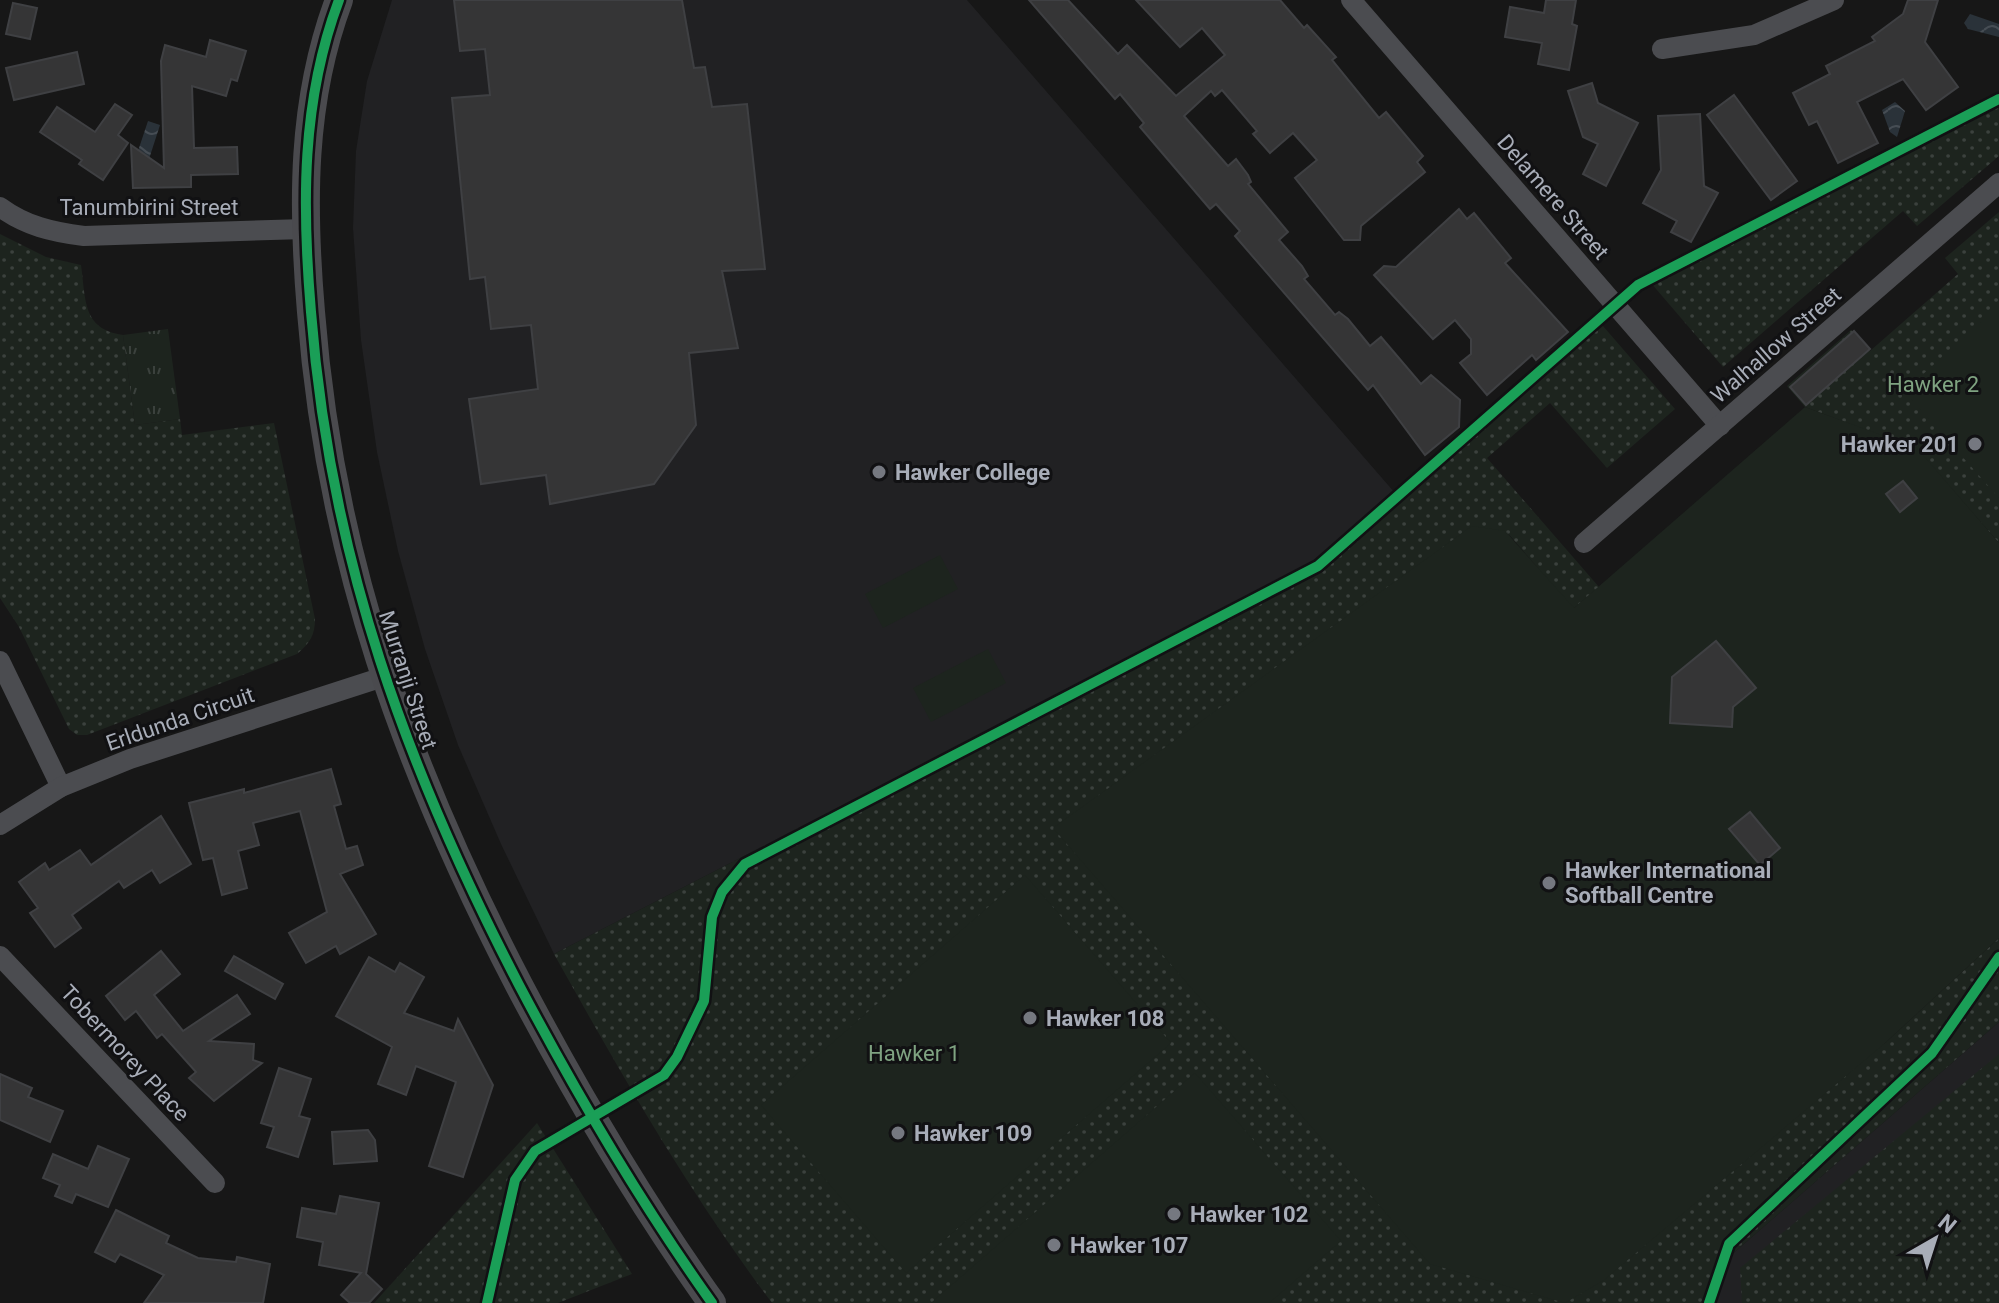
<svg xmlns="http://www.w3.org/2000/svg" width="1999" height="1303" font-family="Roboto,sans-serif">
<style>
.built{fill:#212123}
.grass{fill:url(#grass-tufts)}
.park{fill:url(#park-dots)}
.pitch{fill:#1d241e}
.water{fill:url(#water-waves)}
.building{fill:#353536;stroke:#3f4043;stroke-width:2}
.lines{fill:none;stroke-linecap:round;stroke-linejoin:round}
.street{stroke:#4b4c50;stroke-width:20}
.secondary{stroke:#4a4a4e;stroke-width:28}
.cycleway-casing{stroke:#111113;stroke-width:15}
.cycleway{stroke:#1a9f57;stroke-width:10}
.poi-dot{fill:#757880;stroke:#111113;stroke-width:3}
.labels{text-anchor:middle;dominant-baseline:central;stroke-width:6;stroke-linejoin:round;paint-order:stroke}
.street-label{font-size:22px;fill:#a8adb8;stroke:#111113}
.park-label{font-size:22px;fill:#7fa381;stroke:#111113}
.poi-label{font-size:22px;font-weight:bold;fill:#a8adb8;stroke:#111113;text-anchor:start}
</style>
<defs>
<pattern id="grass-tufts" width="24" height="20" patternUnits="userSpaceOnUse" patternTransform="scale(2)"><rect width="24" height="20" fill="#1d241e"/><path d="M3 7l-1-3M5 7V3M7 7l1-3M15 17l-1-3M17 17v-4M19 17l1-3" fill="none" stroke="#3b413d"/></pattern>
<pattern id="park-dots" width="8" height="8" patternUnits="userSpaceOnUse" patternTransform="scale(2)"><rect width="8" height="8" fill="#1d241e"/><path d="M2 2h.1M6 6h.1" fill="none" stroke="#3b413d" stroke-width="1.8" stroke-linecap="round"/></pattern>
<pattern id="water-waves" width="16" height="10" patternUnits="userSpaceOnUse" patternTransform="scale(2)"><rect width="16" height="10" fill="#2a3239"/><path d="M0 5q4-4 8 0t8 0" fill="none" stroke="#464d54"/></pattern>
</defs>
<rect width="100%" height="100%" fill="#171717"/>
<g class="built">
<path d="M392,0H967L1395,493L1318,560L554,954L501,844L458,745L425,649L398,551L377,452L361,340L353,228L356,151L367,81Z"/>
<path d="M1999,1022V1303H1714L1729,1257Z"/>
</g>
<path class="grass" d="M168,329L180,419L135,425L123,335Z"/>
<g class="park">
<path d="M1999,93V156L1917,226L1903,211L1723,367L1645,276Z"/>
<path d="M1999,212V543L1917,449L1805,407L1787,386L1851,330L1870,351L1958,274L1945,258Z"/>
<path d="M0,234L46,257L81,265C86,300 82,329 123,335L135,425L180,419L182,435L274,423L315,619C315,635 310,643 297,654L87,735H77L69,729L19,627L0,598Z"/>
<path d="M1596,318L1675,409L1607,468L1550,403L1487,458L1599,587L1573,609L1506,531L1884,1044L1999,938V1022L1729,1257L1714,1303H772C689,1193 621,1074 554,954L1318,560Z"/>
<path d="M1999,1054V1303H1742L1740,1268Z"/>
<path d="M537,1123L632,1274L558,1303H374Z"/>
</g>
<g class="pitch">
<path d="M1999,307V498L1904,391Z"/>
<path d="M1805,407L1917,448L1999,543V938L1884,1044L1604,1280L1565,1303L1430,1264L1053,828L1472,526L1505,531L1574,608Z"/>
<path d="M940,555L958,589L883,628L865,594Z"/>
<path d="M988,649L1006,683L931,722L913,688Z"/>
<path d="M1025,875L1171,1043L906,1273L761,1105Z"/>
<path d="M1195,1073L1341,1241L1269,1303H931Z"/>
</g>
<g class="water">
<path d="M1970,14L1999,24V37L1968,29L1964,23Z"/>
<path d="M1895,102L1905,111L1897,137L1890,132L1882,110Z"/>
<path d="M148,121L160,125L149,159L137,154Z"/>
</g>
<g class="building">
<path d="M454,0H682L694,68L705,67L712,107L747,104L765,269L722,271L738,348L689,353L696,425L654,484L550,504L546,475L481,484L469,399L538,389L531,325L491,329L485,277L470,279L452,98L490,95L485,49L460,51Z"/>
<path d="M1029,0H1068L1118,54L1127,45L1176,96L1225,55L1202,28L1180,47L1136,0H1280L1304,28L1307,25L1336,57L1332,60L1379,118L1386,112L1423,156L1417,162L1425,172L1361,226L1360,240H1344L1295,178L1317,160L1293,133L1270,153L1253,134L1257,131L1222,90L1215,96L1211,91L1184,116L1228,166L1236,159L1248,175L1251,182L1248,184L1288,232L1279,240L1302,266L1308,276L1304,279L1335,315L1339,312L1348,319L1370,346L1381,337L1421,384L1431,375L1460,400L1459,427L1425,455L1373,385L1368,390L1235,236L1240,231L1216,204L1210,209L1140,127L1144,123L1120,94L1115,99Z"/>
<path d="M1546,0H1576L1572,24L1577,26L1569,70L1538,64L1542,43L1505,37L1510,7L1544,13Z"/>
<path d="M1908,0H1938L1925,42L1958,87L1926,110L1903,79L1857,102L1878,143L1838,163L1817,121L1809,125L1793,93L1830,74L1826,66L1875,41L1872,37L1903,14Z"/>
<path d="M13,3L37,8L30,39L6,34Z"/>
<path d="M210,40L246,51L237,81L231,79L226,96L192,86L194,148L237,147L238,174L191,175V187L133,188L131,145L164,168L161,61L165,45L206,57Z"/>
<path d="M77,52L84,84L14,100L6,68Z"/>
<path d="M1592,83L1598,103L1638,123L1606,186L1583,174L1598,144L1583,137L1568,91Z"/>
<path d="M1734,95L1797,181L1771,200L1707,115Z"/>
<path d="M115,104L132,115L118,135L128,143L103,180L79,164L82,160L40,132L57,107L95,132Z"/>
<path d="M1700,114L1704,186L1718,193L1691,242L1671,232L1677,221L1643,203L1661,170L1658,116Z"/>
<path d="M1459,209L1467,219L1474,213L1511,258L1505,263L1568,332L1536,360L1532,355L1487,395L1460,363L1471,354V339L1455,320L1433,339L1374,275L1384,266L1396,267Z"/>
<path d="M1854,331L1870,349L1806,405L1790,387Z"/>
<path d="M1903,481L1917,498L1900,512L1886,494Z"/>
<path d="M1716,641L1756,688L1733,707L1732,727L1670,723L1672,677Z"/>
<path d="M331,769L341,804L334,806L346,849L357,846L363,865L340,874L376,934L340,954L336,946L306,963L289,933L327,912L300,811L253,823L259,845L238,851L247,888L222,895L213,858L203,860L189,803L244,789V793Z"/>
<path d="M1750,812L1780,848L1760,865L1729,829Z"/>
<path d="M161,816L191,864L160,883L152,870L124,888L119,881L72,915L81,928L55,947L30,913L38,908L19,882L45,863L49,870L80,850L91,865Z"/>
<path d="M161,951L180,974L154,995L183,1031L237,995L250,1014L209,1041L254,1044L253,1060L262,1063L214,1101L189,1078L196,1072L162,1034L157,1038L136,1011L125,1020L106,996Z"/>
<path d="M234,956L283,984L275,999L225,971Z"/>
<path d="M369,957L395,972L400,963L424,977L404,1013L454,1031L458,1019L493,1085L463,1177L429,1166L456,1082L416,1066L406,1095L378,1084L392,1047L336,1016Z"/>
<path d="M279,1068L311,1079L299,1116L310,1119L298,1157L267,1147L274,1127L261,1123Z"/>
<path d="M0,1074L32,1088L28,1097L63,1111L50,1142L0,1120Z"/>
<path d="M368,1130L375,1140L377,1161L334,1164L332,1132Z"/>
<path d="M98,1146L129,1159L108,1207L76,1194L72,1203L55,1196L60,1185L43,1178L53,1154L88,1169Z"/>
<path d="M340,1196L379,1203L366,1274L382,1289L369,1303H350L341,1295L361,1273L319,1265L323,1242L297,1237L302,1208L336,1214Z"/>
<path d="M116,1210L169,1236L166,1243L198,1258L236,1262L237,1257L270,1264L263,1303H144L164,1275L120,1254L115,1262L95,1252Z"/>
</g>
<g class="lines">
<g class="street">
<path d="M1351,0L1720,426"/>
<path d="M1662,49L1754,35L1834,0"/>
<path d="M0,207C26,226 52,232 84,236L305,229"/>
<path d="M1584,543L1999,183"/>
<path d="M0,661L61,787"/>
<path d="M0,825L61,787L130,759L383,677"/>
<path d="M0,956L215,1183"/>
</g>
<path class="secondary" d="M339,0C301,101 302,206 311,312C330,558 406,768 519,985C577,1095 640,1202 712,1303"/>
<g class="cycleway-casing">
<g id="cycleway">
<path d="M339,0C301,101 302,206 311,312C330,558 406,768 519,985C577,1095 640,1202 712,1303"/>
<path d="M487,1303L515,1180L535,1151L664,1075L677,1057L704,1001L712,917L722,892L745,864L1318,566L1638,285L1999,99"/>
<path d="M1709,1303L1729,1244L1932,1053L1999,957"/>
</g>
</g>
<use href="#cycleway" class="cycleway"/>
</g>
<g class="poi-dot">
<circle cx="1975" cy="444" r="8"/>
<circle cx="879" cy="472" r="8"/>
<circle cx="1549" cy="883" r="8"/>
<circle cx="1030" cy="1018" r="8"/>
<circle cx="898" cy="1133" r="8"/>
<circle cx="1174" cy="1214" r="8"/>
<circle cx="1054" cy="1245" r="8"/>
</g>
<g class="labels">
<g class="street-label">
<text transform="translate(1553 197) rotate(49)">Delamere Street</text>
<text x="149" y="207">Tanumbirini Street</text>
<text transform="translate(1776 345) rotate(-41)">Walhallow Street</text>
<text transform="translate(408 680) rotate(72)">Murranji Street</text>
<text transform="translate(180 719) rotate(-19)">Erldunda Circuit</text>
<text transform="translate(125 1053) rotate(47)">Tobermorey Place</text>
</g>
<g class="park-label">
<text x="1933" y="384">Hawker 2</text>
<text x="914" y="1053">Hawker 1</text>
</g>
<g class="poi-label">
<text x="1959" y="444" text-anchor="end">Hawker 201</text>
<text x="895" y="472">Hawker College</text>
<text x="1565" y="870">Hawker International<tspan x="1565" dy="25">Softball Centre</tspan></text>
<text x="1046" y="1018">Hawker 108</text>
<text x="914" y="1133">Hawker 109</text>
<text x="1190" y="1214">Hawker 102</text>
<text x="1070" y="1245">Hawker 107</text>
</g>
</g>
<g transform="translate(1935 1239) rotate(39)" stroke="#111113" stroke-width="6" paint-order="stroke">
<path d="M0-6L14 30L0 20L-14 30Z" fill="#a8adb8"/>
<text y="-12" font-size="22" font-weight="bold" text-anchor="middle" fill="#a8adb8">N</text>
</g>
</svg>
